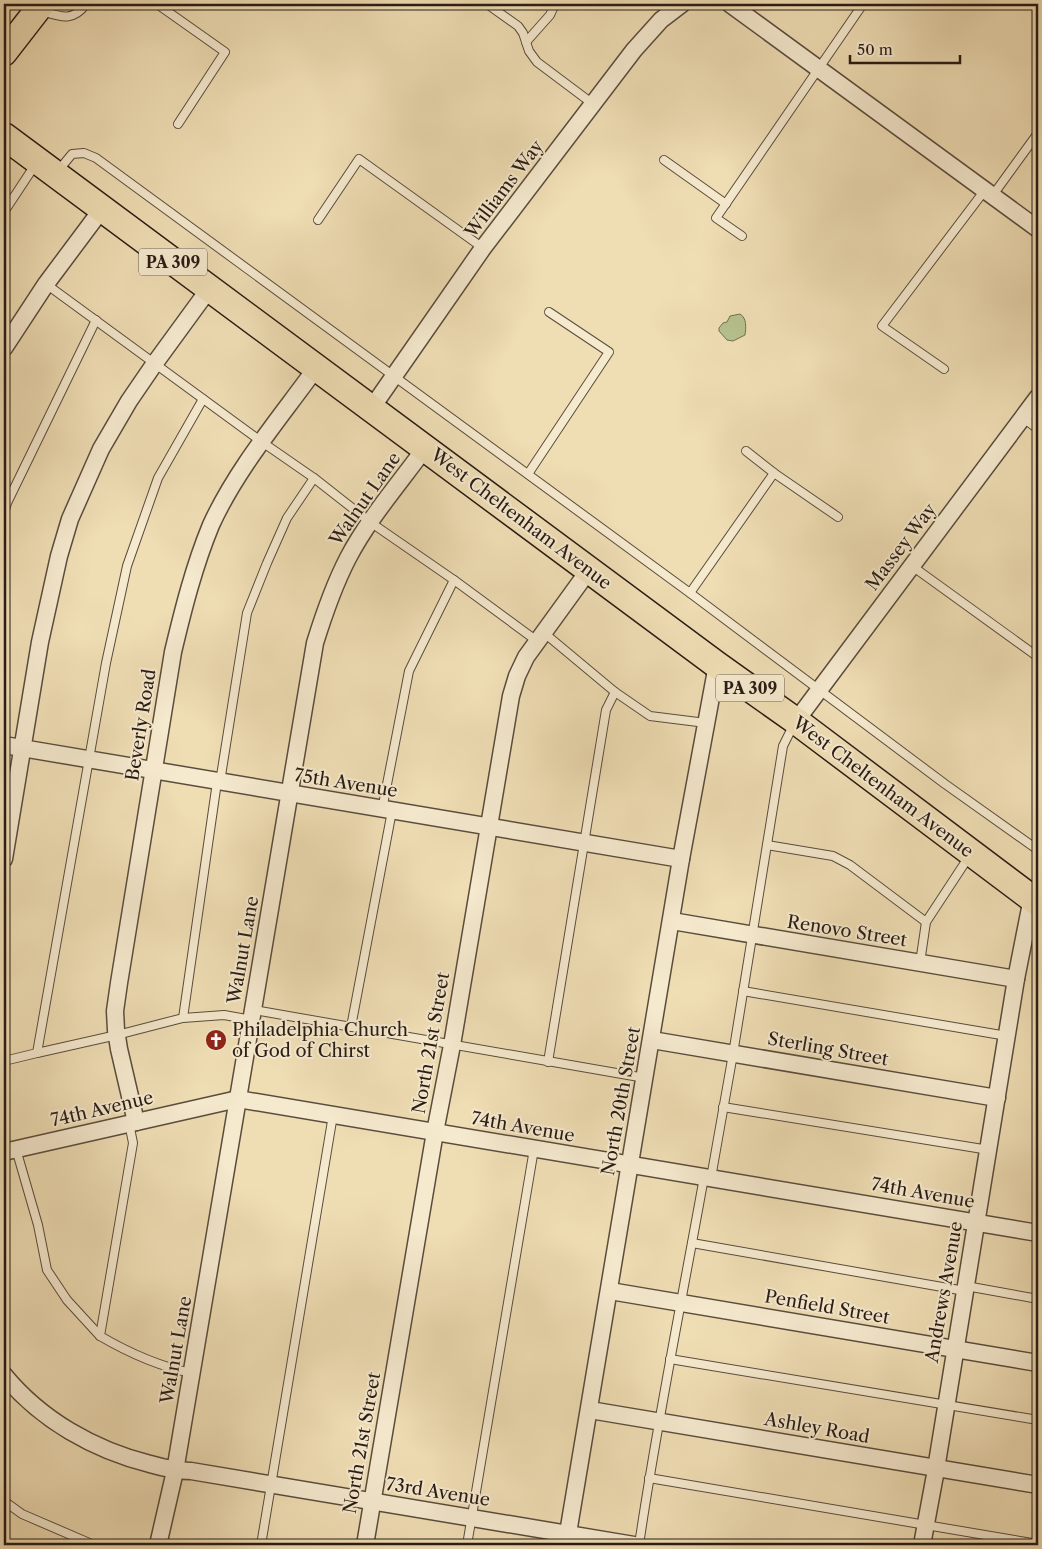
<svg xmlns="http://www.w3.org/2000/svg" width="1042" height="1549" font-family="'Libre Caslon Text',serif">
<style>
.green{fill:#b6c28f;stroke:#706f52}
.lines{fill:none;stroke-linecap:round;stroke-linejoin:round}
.service-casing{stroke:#5a4c3d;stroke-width:10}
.minor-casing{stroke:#5a4c3d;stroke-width:19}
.primary-casing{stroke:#291c15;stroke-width:28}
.trunk-casing{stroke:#291c15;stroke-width:29}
.service{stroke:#f5e9ce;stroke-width:8}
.minor{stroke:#f5e9ce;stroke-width:16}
.primary{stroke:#efddb4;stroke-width:25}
.trunk{stroke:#efddb4;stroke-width:26}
.labels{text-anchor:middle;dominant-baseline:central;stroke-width:4;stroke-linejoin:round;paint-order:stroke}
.shield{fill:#f5e9ce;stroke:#665a4c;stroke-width:1}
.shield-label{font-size:16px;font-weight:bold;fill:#291c15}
.street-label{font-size:18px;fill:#291c15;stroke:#f5e9ce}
.poi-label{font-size:18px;fill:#291c15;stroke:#f5e9ce;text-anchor:start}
</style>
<rect width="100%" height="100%" fill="#efddb4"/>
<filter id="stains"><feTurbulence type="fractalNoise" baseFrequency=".004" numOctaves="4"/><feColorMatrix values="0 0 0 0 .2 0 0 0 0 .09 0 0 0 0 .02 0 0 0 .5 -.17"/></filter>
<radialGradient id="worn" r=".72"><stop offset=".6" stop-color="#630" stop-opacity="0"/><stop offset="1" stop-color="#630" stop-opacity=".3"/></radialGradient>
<path class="green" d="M740,314C747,318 746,328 745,335L733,341L727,340L719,331V328L723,323L727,322L730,316Z"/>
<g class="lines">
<g class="service-casing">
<g id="service">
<path d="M157,4L225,52L178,124"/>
<path d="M487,4L518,26L523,33L529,51L537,62L593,104"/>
<path d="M42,11C61,17 73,22 86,4"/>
<path d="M526,42L550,15L555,4"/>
<path d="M664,160L726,204"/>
<path d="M58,171L72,154L84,153L96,158L690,593L945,784L1038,850"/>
<path d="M993,195L1038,133"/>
<path d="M4,212L35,165"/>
<path d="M318,220L359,159L483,248"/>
<path d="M742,236L716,218L863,4"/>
<path d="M46,284L262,442L314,478L370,522L454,580L537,641"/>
<path d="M944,369L882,326L985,190"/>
<path d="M203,399L158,478L127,566L106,663L37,1053L117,1035L183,1018L217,782"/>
<path d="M1023,418L1038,429"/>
<path d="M746,451L774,473"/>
<path d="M528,474L609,352L549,312"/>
<path d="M4,513L7,503L96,320"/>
<path d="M912,566L1038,657"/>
<path d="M690,593L774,473L838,517"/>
<path d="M543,632L615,692L650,716L706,723"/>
<path d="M220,782L247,613L267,563L287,518L314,478"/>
<path d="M382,810L409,671L454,580"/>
<path d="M767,845L833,856L850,865L926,922L970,855"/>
<path d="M920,963L926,922"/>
<path d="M743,991L1007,1036"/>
<path d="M254,1010L645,1078"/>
<path d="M183,1018L224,1015L252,1020"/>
<path d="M351,1027L392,811"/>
<path d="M4,1061L37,1053"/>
<path d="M548,1062L606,710L615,692"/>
<path d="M723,1107L989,1150"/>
<path d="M129,1123L133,1143L100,1336C129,1353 158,1366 191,1373"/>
<path d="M16,1149L38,1225L47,1270L67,1300L100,1336"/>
<path d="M711,1178L733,1054L783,746L794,724"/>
<path d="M692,1243L965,1291"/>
<path d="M966,1286L1038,1299"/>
<path d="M670,1359L1038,1420"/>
<path d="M649,1478L1038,1544"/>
<path d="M4,1501L22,1514L94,1545"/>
<path d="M261,1545L333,1115"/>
<path d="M467,1545L534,1149"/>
<path d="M639,1545C657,1422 682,1300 704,1177"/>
</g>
</g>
<g class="minor-casing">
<g id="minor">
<path d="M730,4L1038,229"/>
<path d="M4,348L46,284L102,209"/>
<path d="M371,409L483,248L634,50L661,20L682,4"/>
<path d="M796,721L1038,397"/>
<path d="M4,745L681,859"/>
<path d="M4,859L40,642L59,556L70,519L101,449L129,401L155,363L209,289"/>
<path d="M672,921L1016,979"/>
<path d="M652,1040L997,1098"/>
<path d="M136,1122L119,1049L116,1030L115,1011L119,983L173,652C183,610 194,566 211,525C237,468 280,418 316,368"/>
<path d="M4,1152L238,1099L1038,1233"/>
<path d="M610,1291L1038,1363"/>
<path d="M4,1375C41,1420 94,1450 150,1464C164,1468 177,1471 191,1471L634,1545"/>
<path d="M590,1410L1038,1485"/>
<path d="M158,1545L175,1471L315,643C324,614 334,585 348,558C369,518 399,484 425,448"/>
<path d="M365,1545L435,1132L452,1045L511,696L517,676L526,657L589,570"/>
<path d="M566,1545L681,859L717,665"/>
<path d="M922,1545L935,1475L1016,979L1032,898"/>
</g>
</g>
<g class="primary-casing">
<path id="primary" d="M4,53L42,4"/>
</g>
<g class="trunk-casing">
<path id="trunk" d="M4,136L717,665L796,721L1038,903"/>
</g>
<use href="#service" class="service"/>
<use href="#minor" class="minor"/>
<use href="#primary" class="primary"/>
<use href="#trunk" class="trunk"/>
</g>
<defs>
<g id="church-disc" transform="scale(1.125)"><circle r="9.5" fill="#8f2418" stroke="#f5e9ce"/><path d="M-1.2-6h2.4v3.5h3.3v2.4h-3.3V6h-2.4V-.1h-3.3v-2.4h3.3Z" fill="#fff"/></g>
</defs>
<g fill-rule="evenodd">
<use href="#church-disc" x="216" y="1040"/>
</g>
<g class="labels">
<g class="shield">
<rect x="139" y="248.5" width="68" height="27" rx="4"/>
<rect x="716" y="674.5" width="68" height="27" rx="4"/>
</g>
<g class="shield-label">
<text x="173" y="262">PA 309</text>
<text x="750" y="688">PA 309</text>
</g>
<g class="street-label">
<text transform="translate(504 189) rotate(-53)">Williams Way</text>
<text transform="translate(365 499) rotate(-55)">Walnut Lane</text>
<text transform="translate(521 519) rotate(37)">West Cheltenham Avenue</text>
<text transform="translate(901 547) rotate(-53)">Massey Way</text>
<text transform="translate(141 725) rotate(-81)">Beverly Road</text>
<text transform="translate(346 783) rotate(9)">75th Avenue</text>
<text transform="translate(883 787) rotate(37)">West Cheltenham Avenue</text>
<text transform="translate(847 931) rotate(9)">Renovo Street</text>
<text transform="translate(243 950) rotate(-80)">Walnut Lane</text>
<text transform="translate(431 1043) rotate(-80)">North 21st Street</text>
<text transform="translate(828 1049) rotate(10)">Sterling Street</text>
<text transform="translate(621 1101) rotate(-80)">North 20th Street</text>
<text transform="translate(102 1109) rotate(-13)">74th Avenue</text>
<text transform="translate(523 1127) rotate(10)">74th Avenue</text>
<text transform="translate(923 1193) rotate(10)">74th Avenue</text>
<text transform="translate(944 1292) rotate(-80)">Andrews Avenue</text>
<text transform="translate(827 1307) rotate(10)">Penfield Street</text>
<text transform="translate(176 1350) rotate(-80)">Walnut Lane</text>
<text transform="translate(817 1428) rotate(10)">Ashley Road</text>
<text transform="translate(362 1443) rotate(-80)">North 21st Street</text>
<text transform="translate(438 1492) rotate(9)">73rd Avenue</text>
</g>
<g class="poi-label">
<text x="232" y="1030">Philadelphia Church<tspan x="232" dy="21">of God of Chirst</tspan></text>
</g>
</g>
<rect width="1042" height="1549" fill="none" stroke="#efddb4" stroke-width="20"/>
<rect x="5" y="5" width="1032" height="1539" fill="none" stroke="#291c15" stroke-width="2.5"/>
<rect x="10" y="10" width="1022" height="1529" fill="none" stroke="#291c15"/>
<path d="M850 55v8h110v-8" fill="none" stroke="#291c15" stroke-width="2.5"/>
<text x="857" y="55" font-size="15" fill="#291c15" stroke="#f5e9ce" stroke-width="4" paint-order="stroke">50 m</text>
<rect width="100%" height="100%" filter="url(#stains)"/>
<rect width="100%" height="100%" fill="url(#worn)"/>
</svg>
